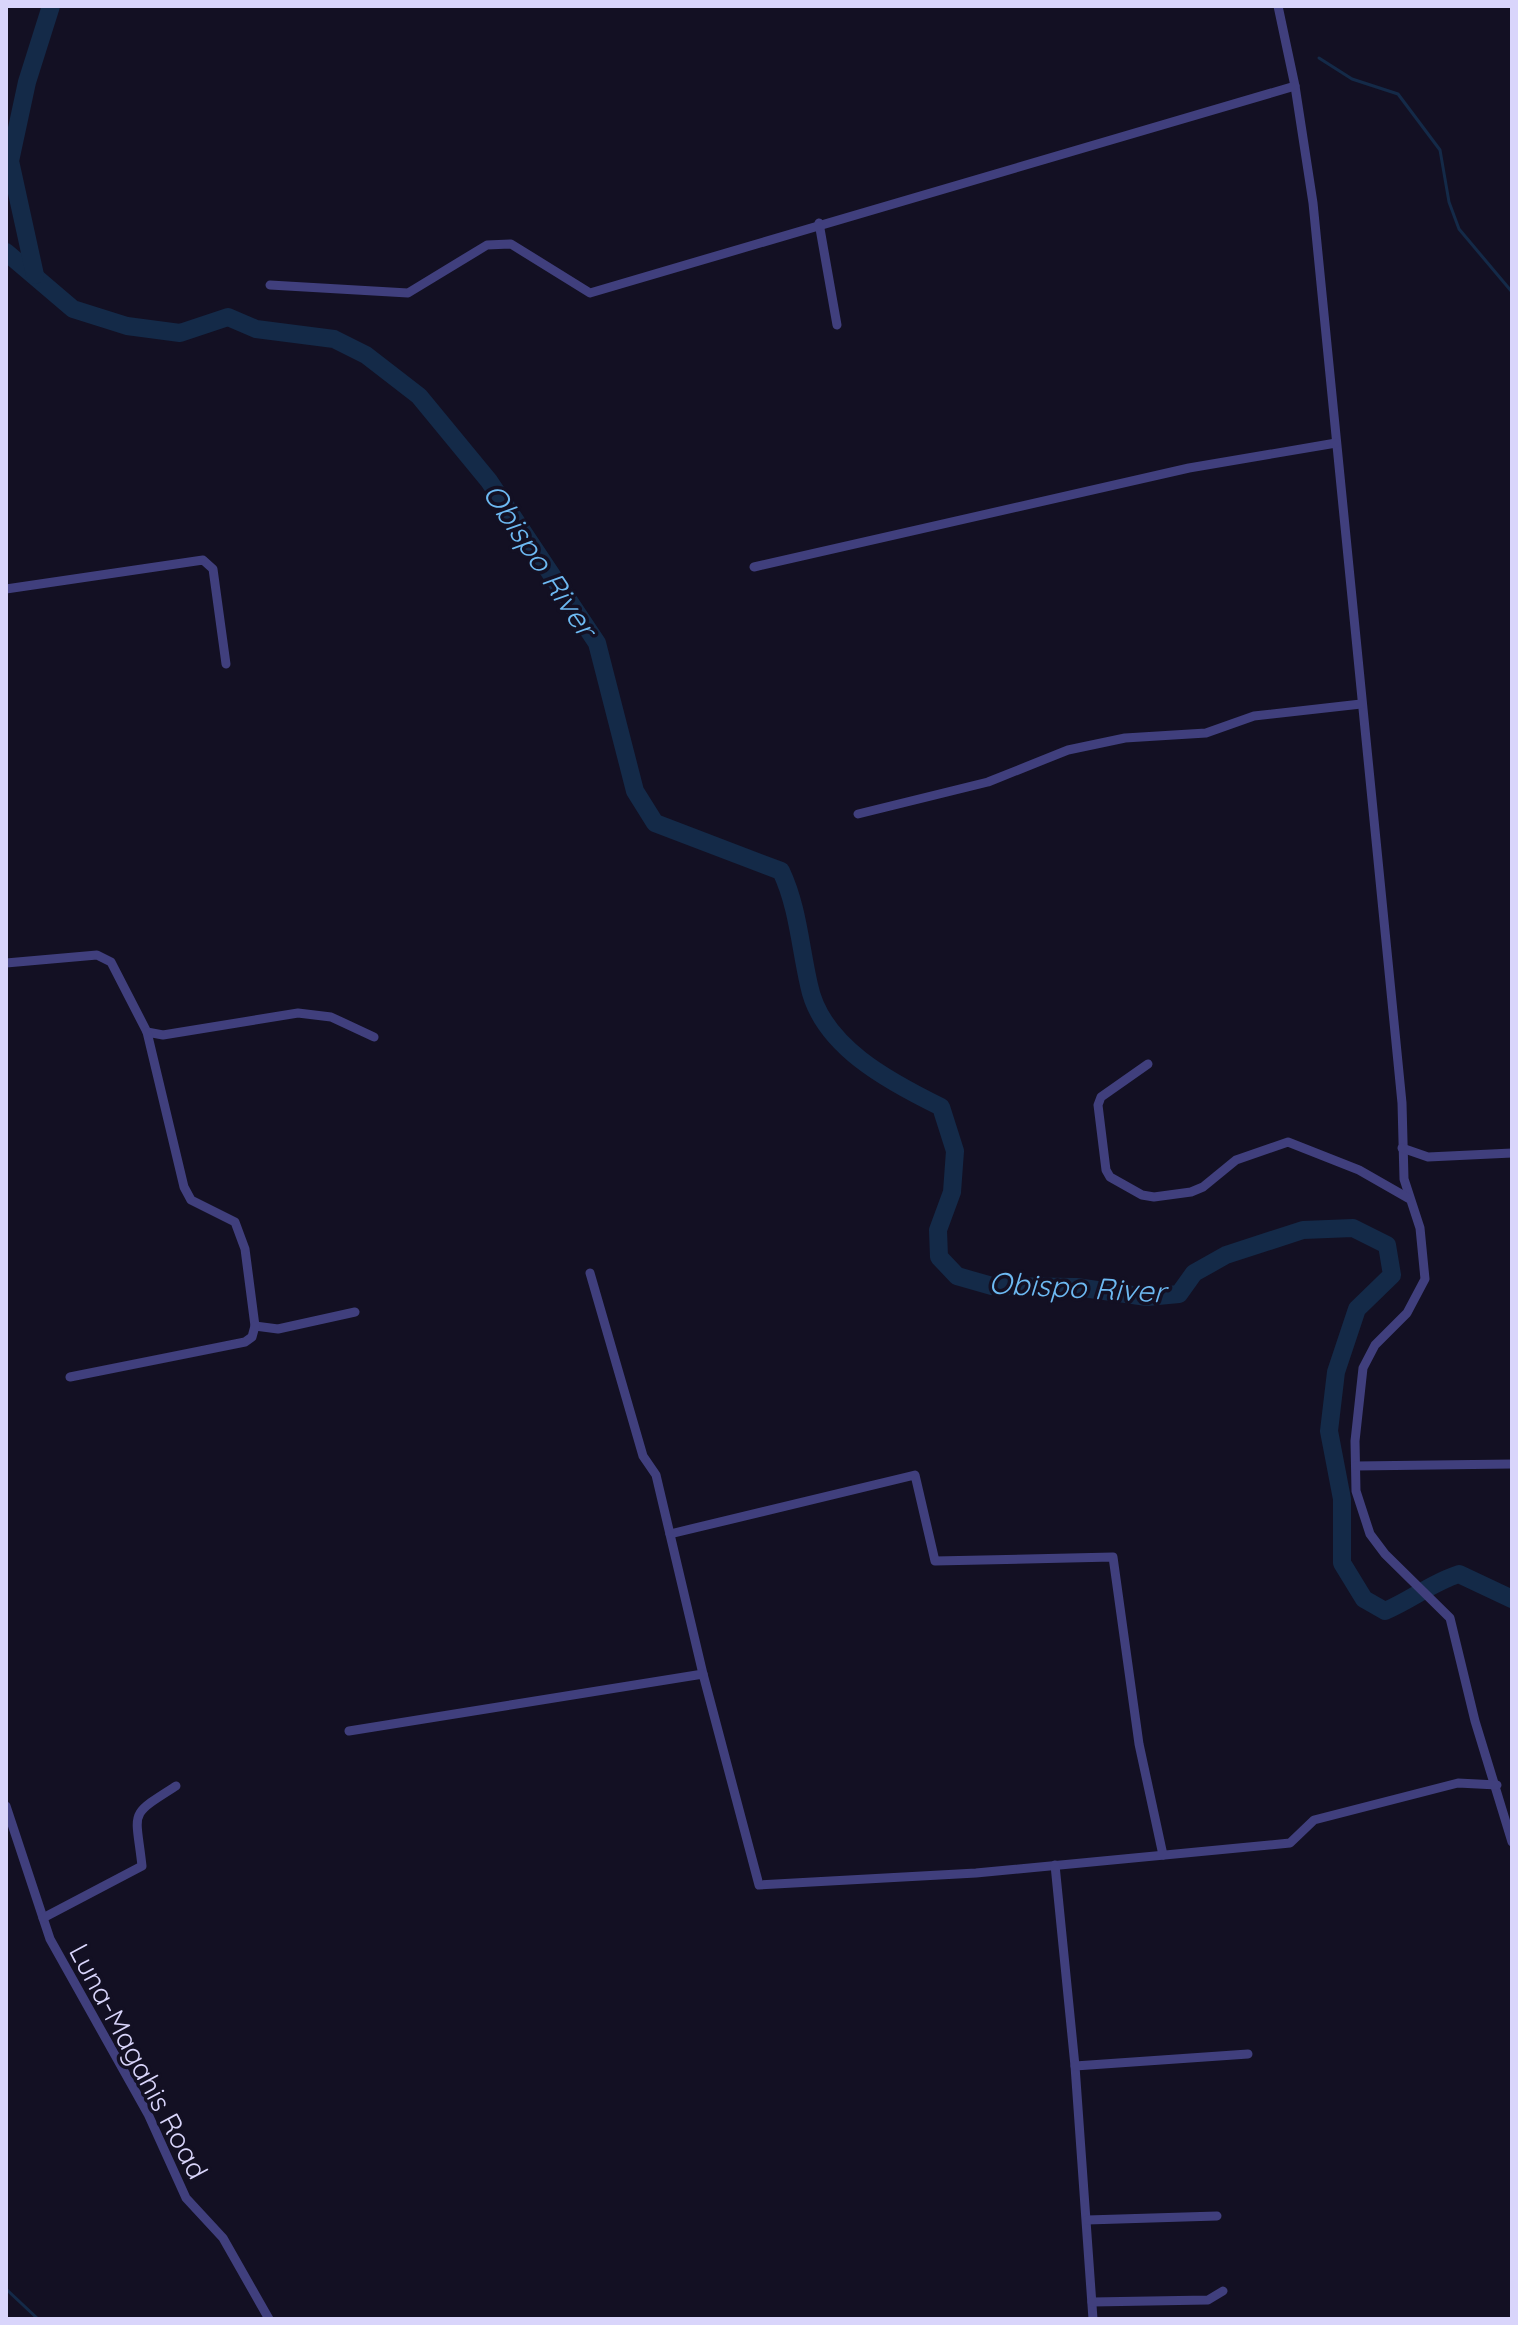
<svg xmlns="http://www.w3.org/2000/svg" width="1518" height="2325" font-family="Quicksand,sans-serif">
<style>
.lines{fill:none;stroke-linecap:round;stroke-linejoin:round}
.stream{stroke:#142a48;stroke-width:3}
.river{stroke:#142a48;stroke-width:18}
.minor{stroke:#403f7d;stroke-width:9}
.labels{text-anchor:middle;dominant-baseline:central;stroke-width:7;stroke-linejoin:round;paint-order:stroke}
.street-label{font-size:28px;fill:#d9d5fb;stroke:#131023}
.water-label{font-size:30px;font-style:italic;fill:#6db9f2;stroke:#131023}
</style>
<rect width="100%" height="100%" fill="#131023"/>
<g class="lines">
<g class="stream">
<path d="M1319,58L1352,79L1398,94L1440,150L1449,202L1459,229L1512,292"/>
<path d="M6,2289L38,2319"/>
</g>
<g class="river">
<path d="M6,252L73,309L127,326L180,333L228,317L256,329L334,339L366,355L419,396L489,481L597,643L635,791L655,823L781,871C798,907 800,946 809,985C821,1046 890,1082 941,1107L955,1151L952,1192L938,1230L939,1257L957,1276L992,1286L1076,1287L1147,1297L1179,1294L1194,1273L1226,1255L1303,1230L1353,1228L1387,1245L1392,1275L1357,1309L1336,1372L1329,1431L1342,1499V1563L1364,1599L1385,1611C1411,1600 1433,1582 1459,1574L1512,1599"/>
<path d="M35,275L10,161L27,82L51,6"/>
</g>
<g class="minor">
<path d="M1278,6L1295,86L1313,203L1402,1103L1404,1179L1420,1228L1425,1279L1407,1313L1375,1345L1363,1368L1355,1441L1356,1491L1370,1534L1385,1554L1450,1618L1475,1721L1512,1842"/>
<path d="M819,223L837,325"/>
<path d="M270,285L408,293L487,245L511,244L590,293L1295,86"/>
<path d="M754,567L1189,468L1336,443"/>
<path d="M6,589L203,560L213,569L226,664"/>
<path d="M858,814L988,782L1068,750L1125,738L1206,733L1254,716L1361,704"/>
<path d="M6,963L97,955L111,962L147,1032L163,1035L298,1013L331,1017L374,1037"/>
<path d="M147,1032L184,1187L191,1200L235,1222L245,1249L255,1326L278,1329L355,1312"/>
<path d="M1148,1064L1101,1097L1098,1105L1106,1170L1110,1177L1142,1195L1154,1197L1191,1192L1203,1187L1236,1160L1288,1142L1359,1170L1408,1198"/>
<path d="M1402,1148L1428,1157L1512,1153"/>
<path d="M590,1273L643,1456L656,1475L703,1674"/>
<path d="M70,1377L245,1342L252,1337L255,1326"/>
<path d="M1356,1466L1512,1464"/>
<path d="M670,1534L915,1475L935,1561L1113,1557L1139,1744L1163,1855"/>
<path d="M349,1731L703,1674L759,1885L976,1873L1290,1843L1314,1820L1458,1783L1497,1785"/>
<path d="M6,1806L50,1939L148,2114L186,2198L223,2238L269,2319"/>
<path d="M1055,1865L1075,2066L1093,2319"/>
<path d="M43,1918L142,1866C136,1810 127,1817 176,1786"/>
<path d="M1075,2066L1248,2054"/>
<path d="M1087,2220L1217,2216"/>
<path d="M1092,2302L1208,2300L1223,2291"/>
</g>
</g>
<g class="labels">
<g class="street-label">
<text transform="translate(139 2061) rotate(62)">Luna-Magahis Road</text>
</g>
<g class="water-label">
<text transform="translate(540 560) rotate(56)">Obispo River</text>
<text transform="translate(1077 1287) rotate(3)">Obispo River</text>
</g>
</g>
<rect width="1518" height="2325" fill="none" stroke="#d9d5fb" stroke-width="16"/>
</svg>
